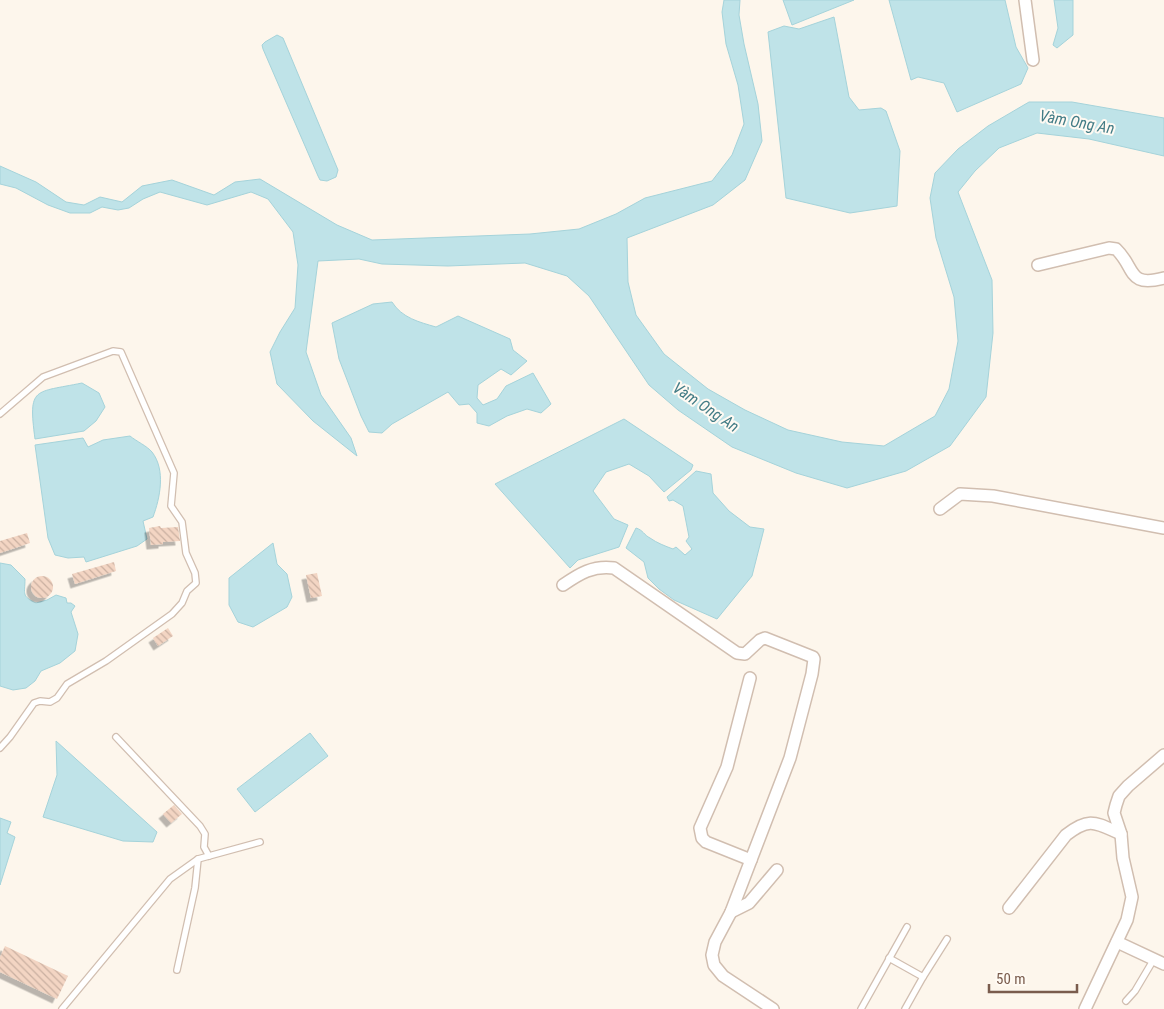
<svg xmlns="http://www.w3.org/2000/svg" width="1164" height="1009" font-family="'Roboto Condensed',sans-serif">
<style>
.water{fill:#bfe3e8;stroke:#a5d3da}
.building{fill:url(#building-back-hatch);filter:url(#shadow)}
.lines{fill:none;stroke-linecap:round;stroke-linejoin:round}
.service-casing{stroke:#d1beb0;stroke-width:8}
.minor-casing{stroke:#d1beb0;stroke-width:14}
.service{stroke:#fff;stroke-width:5.5}
.minor{stroke:#fff;stroke-width:11}
.labels{text-anchor:middle;dominant-baseline:central;stroke-width:4;stroke-linejoin:round;paint-order:stroke}
.water-label{font-size:16px;font-style:italic;fill:#437c86;stroke:#fffaf3}
</style>
<defs>
<pattern id="building-back-hatch" width="6" height="6" patternUnits="userSpaceOnUse" patternTransform="scale(1.25)"><rect width="6" height="6" fill="#f3d5c3"/><path d="M-1 5l2 2M0 0l6 6M5-1l2 2" fill="none" stroke="#cab0a1"/></pattern>
<filter id="shadow"><feDropShadow dx="-4.5" dy="4.5" stdDeviation="0" flood-color="#0004"/></filter>
</defs>
<rect width="100%" height="100%" fill="#fdf6ec"/>
<g class="water">
<path d="M724,0H740L739,15L744,44L758,104L762,141L745,180L713,205L627,238L628,282L636,315L664,354L708,389L745,410L788,430L842,442L884,446L935,416L949,389L958,341L954,297L936,238L930,198L935,173L958,149L988,126L1029,102H1072L1164,118V156L1089,139L1037,133L999,148L975,171L958,192L992,280L993,333L986,397L950,446L906,471L847,488L796,473L732,447L678,410L649,385L589,296L567,276L525,263L448,266L382,264L359,259L318,261L306,352L321,395L351,438L357,456L313,421L277,384L270,352L280,332L295,308L298,265L293,232L268,199L251,192L207,205L160,192L143,199L129,208L118,210L102,207L90,213H70L48,205L16,188L0,184V166L36,182L66,202L84,205L100,197L122,202L142,186L172,180L214,195L235,182L260,179L337,225L372,240L530,234L579,229L616,214L645,198L712,181L732,155L744,124L738,85L726,44L722,12Z"/>
<path d="M783,0H854L792,25Z"/>
<path d="M889,0H1005L1016,47L1028,68L1021,84L957,112L944,83L918,77L911,80Z"/>
<path d="M1054,0H1073V35L1057,48L1053,45L1058,28Z"/>
<path d="M834,17L849,97L859,110L881,108L886,111L900,151L897,206L850,213L786,198L768,32L784,26L799,29Z"/>
<path d="M277,35L283,38L338,170L336,177L327,181L320,180L318,176L263,49L262,45L265,42Z"/>
<path d="M392,302C402,318 419,322 436,327L458,316L510,339L513,350L527,361L511,375L501,369L478,385L477,398L483,405L497,399L506,386L533,373L551,404L541,413L527,409L507,416L489,426L477,423V413L469,404L459,405L448,392L392,424L382,433L369,432L361,416L339,359L332,323L373,304Z"/>
<path d="M82,383L99,393L105,407L96,421L84,431L35,439C28,386 34,393 82,383Z"/>
<path d="M624,419L693,465L691,470L664,492L649,476L629,464L606,472L593,491L614,519L628,525L619,547L578,560L570,568L495,484Z"/>
<path d="M130,436C136,441 147,446 152,452C166,470 160,498 153,517L143,521L147,539L137,546L86,562L84,557L68,558L55,555L48,538L35,445L83,438L88,447L103,440Z"/>
<path d="M696,471L711,474L713,493L729,511L750,527L764,529L752,576L717,619L674,600L659,589L648,578L644,562L626,548L636,528C643,530 644,535 650,538C657,543 665,546 673,549L676,547L685,555L692,549L686,541L689,537L683,506L673,500L669,501L667,497Z"/>
<path d="M273,543L277,564L287,574L292,597L287,607L253,627L238,622L229,605V578Z"/>
<path d="M0,563L11,565L25,579C25,594 21,596 36,603L47,600L56,595L66,598L67,603H71L75,606L71,612L78,634L75,651L60,663L41,671L35,681L26,688L13,690L0,686Z"/>
<path d="M310,733L328,756L255,812L237,789Z"/>
<path d="M56,741L157,832L153,842L123,841L43,817L57,775Z"/>
<path d="M0,818L11,822L7,833L15,837L0,885Z"/>
</g>
<g class="building">
<path d="M160,526L161,528L178,527L180,541L163,542V544L151,545L149,528Z"/>
<path d="M27,533L30,543L0,553V541Z"/>
<path d="M114,562L116,571L75,584L72,574Z"/>
<path d="M317,573L322,596L311,598L306,575Z"/>
<circle cx="42" cy="587" r="11"/>
<path d="M168,628L173,636L158,646L153,638Z"/>
<path d="M174,805L182,814L171,823L163,814Z"/>
<path d="M5,946L68,976L57,999L0,972V957Z"/>
</g>
<g class="lines">
<g class="service-casing">
<g id="service">
<path d="M0,414L43,377L113,351L121,352L174,473L171,506L182,522L186,553L195,573L196,583L187,591L182,603L172,614L106,661L67,684L57,698L50,702L40,701L34,703L10,737L0,748"/>
<path d="M116,737L200,826L205,834L204,847L209,856"/>
<path d="M889,958L923,977L905,1009"/>
<path d="M177,970L195,888L198,859"/>
<path d="M923,977L947,939"/>
<path d="M1126,1001L1135,991L1154,959"/>
<path d="M62,1009L170,879L198,859L260,842"/>
<path d="M861,1009L907,927"/>
</g>
</g>
<g class="minor-casing">
<g id="minor">
<path d="M1025,0L1033,60"/>
<path d="M1038,265L1109,248L1116,249C1136,268 1127,288 1164,278"/>
<path d="M940,509L960,494L993,496L1164,528"/>
<path d="M563,585C579,574 593,565 614,568L737,653L745,654L760,640L765,638L813,657L814,659L812,674L790,758L731,912L715,942L712,955L714,965L723,976L773,1009"/>
<path d="M750,678L727,767L700,828L702,838L706,842L751,860"/>
<path d="M1009,908L1066,835C1090,816 1096,823 1121,834"/>
<path d="M731,912L749,903L777,870"/>
<path d="M1117,942L1164,964"/>
<path d="M1085,1009L1127,920L1132,897L1123,858L1121,834L1114,813L1116,805L1119,796L1128,786L1164,755"/>
</g>
</g>
<use href="#service" class="service"/>
<use href="#minor" class="minor"/>
</g>
<g class="labels">
<g class="water-label">
<text transform="translate(1077 122) rotate(10)">Vàm Ong An</text>
<text transform="translate(706 407) rotate(34)">Vàm Ong An</text>
</g>
</g>
<path d="M989 984v8h88v-8" fill="none" stroke="#7a5c4d" stroke-width="2.5"/>
<text x="996" y="984" font-size="15" fill="#7a5c4d" stroke="#fffaf3" stroke-width="4" paint-order="stroke">50 m</text>
</svg>
